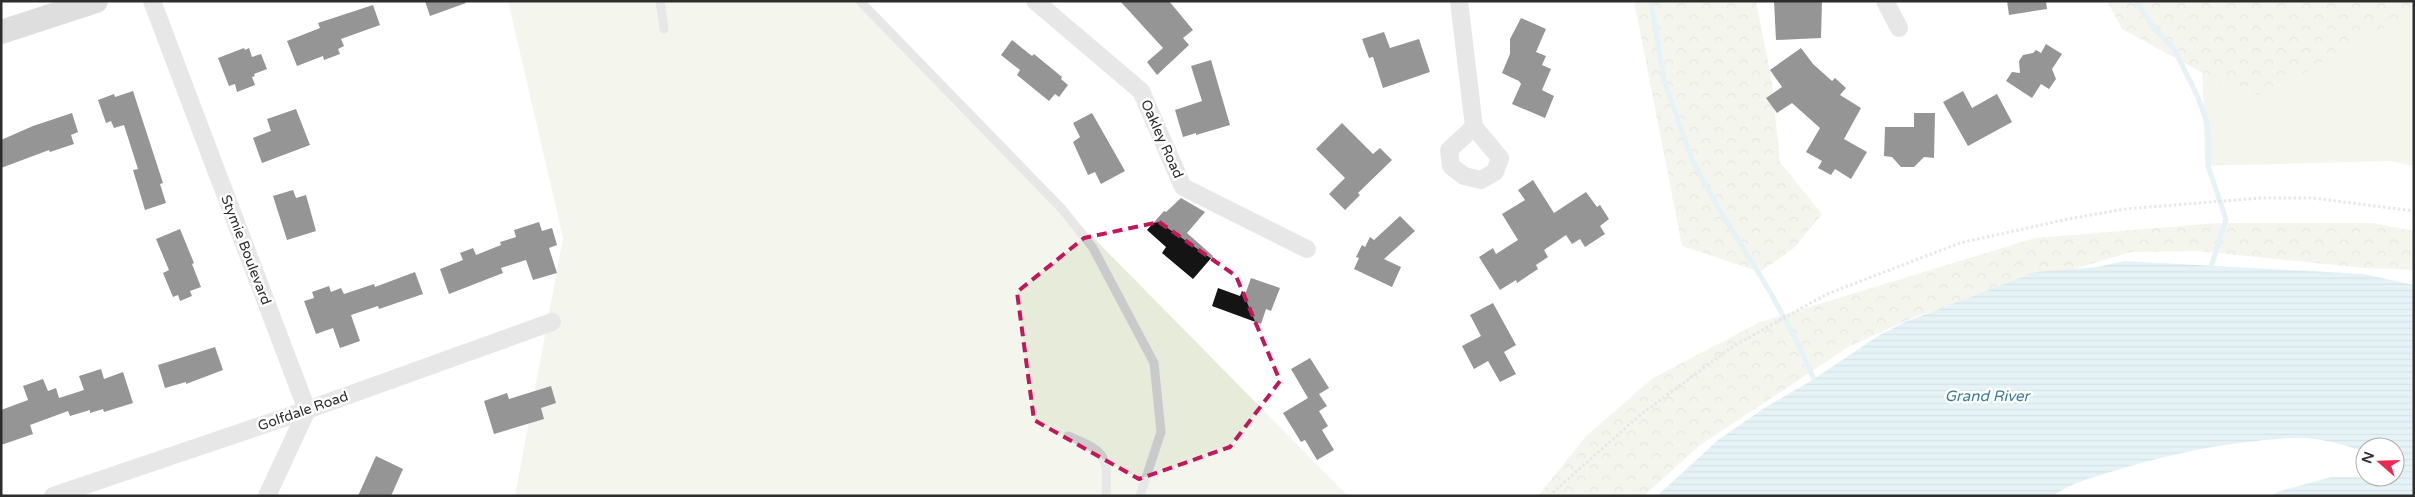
<svg xmlns="http://www.w3.org/2000/svg" width="2415" height="497" font-family="'Varela Round',sans-serif">
<style>
.green{fill:#e6ebda}
.forest{fill:url(#forest-crowns)}
.water{fill:url(#water-rules)}
.lines{fill:none;stroke-linecap:round;stroke-linejoin:round}
.stream{stroke:#c5e2ec;stroke-width:5}
.building{fill:#141414}
.path{stroke:#cacaca;stroke-width:3;stroke-dasharray:2.5 2.5;stroke-linecap:butt}
.lane{stroke:#cacaca;stroke-width:9}
.street{stroke:#cacaca;stroke-width:18}
.secondary{stroke:#b7b7b7;stroke-width:24}
.marked{fill:none;stroke:#c2185b;stroke-width:4;stroke-dasharray:10 6;stroke-linejoin:round}
.labels{text-anchor:middle;dominant-baseline:central;stroke-width:5;stroke-linejoin:round;paint-order:stroke}
.street-label{font-size:14px;fill:#2d2d2d;stroke:#fff}
.water-label{font-size:15px;font-style:italic;fill:#397c90;stroke:#fff}
</style>
<defs>
<pattern id="forest-crowns" width="20" height="18" patternUnits="userSpaceOnUse" patternTransform="scale(1.25)"><rect width="20" height="18" fill="#e6ebda"/><path d="M2 6a3 3 0 1 1 6 0M12 15a3 3 0 1 1 6 0" fill="none" stroke="#c6cabb"/></pattern>
<pattern id="water-rules" width="6" height="5" patternUnits="userSpaceOnUse" patternTransform="scale(1.25)"><rect width="6" height="5" fill="#c5e2ec"/><path d="M0 2.5h6" fill="none" stroke="#aac2cb"/></pattern>
</defs>
<rect width="100%" height="100%" fill="#fff"/>
<g class="green">
<path d="M508,1H860L1348,496H515L563,238Z"/>
<path d="M2414,1V166L2390,161L2205,166L2202,58Z"/>
</g>
<g class="forest">
<path d="M1634,1H1756L1772,81L1780,162L1822,214L1794,248L1760,272L1682,246Z"/>
<path d="M2107,1H2414V16L2364,36L2286,84L2258,95L2230,88L2122,29Z"/>
<path d="M2217,223H2373L2414,231V270L2364,268L2198,251L2131,252L1917,316L1850,346L1699,446L1644,496H1538L1586,436L1653,378L1760,322L2035,238Z"/>
</g>
<path class="water" d="M2124,261L2363,274L2414,285V496H2272L2277,492L2331,477H2395V447H2365V452C2341,443 2317,437 2291,438C2227,441 2162,455 2101,475C2084,480 2068,485 2053,496H1657L1718,440L1766,407L1814,379L1878,336L1905,322L2036,272L2097,267Z"/>
<g class="lines">
<g class="stream">
<path d="M1651,1L1664,81L1693,162L1719,209L1769,290L1793,334L1814,379"/>
<path d="M2136,1L2154,28L2174,49L2197,95L2206,120L2209,140L2208,166L2226,219L2211,267"/>
</g>
</g>
<g class="building">
<path d="M425,1H465L466,3L430,16Z"/>
<path d="M1120,1H1169L1193,30L1183,38L1189,45L1157,75L1147,62L1163,48Z"/>
<path d="M1774,1H1822L1821,38L1776,40Z"/>
<path d="M2007,1H2046L2047,9L2009,15Z"/>
<path d="M373,5L380,25L341,39L344,46L338,49L340,54L324,60L323,56L297,66L287,41L320,28L318,23Z"/>
<path d="M1521,18L1546,29L1536,52L1546,56L1542,65L1551,69L1542,90L1554,96L1545,118L1512,104L1521,84L1519,81L1502,73L1510,54V39Z"/>
<path d="M1384,32L1390,48L1419,39L1430,72L1383,88L1373,57L1369,58L1362,39Z"/>
<path d="M1012,40L1032,56L1034,54L1062,77L1061,79L1068,85L1059,97L1055,94L1049,101L1017,75L1020,70L1001,55Z"/>
<path d="M2046,44L2062,54L2052,69L2056,79L2049,89L2041,84L2032,98L2006,81L2012,72L2020,73L2019,61L2023,55L2033,53L2036,50L2041,53Z"/>
<path d="M244,48L245,50L249,48L252,57L261,54L267,69L254,74L255,76L252,77L255,85L237,92L235,84L229,86L218,58Z"/>
<path d="M1801,48L1813,64L1832,81L1835,78L1846,88L1840,95L1861,108L1844,139L1867,152L1851,179L1835,169L1831,175L1818,168L1822,161L1806,152L1820,128L1792,103L1777,113L1766,98L1782,87L1770,70Z"/>
<path d="M1211,60L1230,125L1196,135V133L1183,137L1175,110L1202,101L1191,66Z"/>
<path d="M133,91L163,183L160,184L166,203L145,210L133,170L138,169L124,125L114,128L111,121L106,123L98,100L114,94L115,97Z"/>
<path d="M1963,91L1972,108L1997,94L2012,122L1968,146L1943,102Z"/>
<path d="M296,109L310,145L262,163L253,138L271,131L267,119Z"/>
<path d="M72,113L78,132L71,135L74,144L50,152L49,150L1,168V140L33,126Z"/>
<path d="M1092,113L1125,171L1101,184L1095,172L1088,175L1073,142L1080,137L1073,123Z"/>
<path d="M1914,113H1935L1934,158L1924,157L1914,167H1901L1892,157L1884,156L1885,127H1914Z"/>
<path d="M1342,123L1373,154L1380,148L1392,160L1358,193L1360,195L1345,210L1329,194L1345,178L1316,149Z"/>
<path d="M1533,180L1554,213L1586,192L1597,207L1600,205L1609,219L1600,226L1605,234L1585,247L1580,239L1572,244L1566,235L1544,250L1548,257L1536,265L1538,269L1517,283L1516,280L1500,290L1479,257L1493,248L1496,254L1518,240L1502,214L1525,200L1518,190Z"/>
<path d="M293,190L296,198L306,195L316,231L287,240L273,196Z"/>
<path d="M1181,198L1205,212L1187,233L1213,256L1193,279L1162,253L1166,247L1147,230L1164,211L1166,212Z"/>
<path d="M1400,216L1415,231L1384,259L1401,267L1392,287L1354,269L1359,258L1356,257L1362,245L1365,247L1370,237L1374,240Z"/>
<path d="M539,222L542,231L552,228L557,245L549,248L557,273L533,280L526,260L501,268L503,273L449,294L440,269L463,260L460,253L473,248L476,255L501,245L500,242L516,237L514,230Z"/>
<path d="M180,229L194,263L192,264L201,287L190,291L192,296L180,301L178,295L173,297L163,273L169,270L156,239Z"/>
<path d="M415,272L423,294L379,309L378,306L351,315L360,341L340,348L333,328L316,334L304,301L314,298L312,292L329,286L331,292L341,288L344,294L374,284L375,287Z"/>
<path d="M1251,278L1280,288L1271,311L1266,309L1261,324L1212,306L1218,288L1240,296L1242,291L1246,292Z"/>
<path d="M1493,303L1516,345L1504,352L1516,374L1500,382L1488,361L1474,369L1462,346L1481,336L1470,315Z"/>
<path d="M215,347L223,370L186,384V382L165,388L158,365Z"/>
<path d="M1310,358L1329,388L1319,394L1327,406L1319,411L1328,426L1322,430L1334,450L1317,460L1305,440L1301,442L1283,413L1308,398L1291,369Z"/>
<path d="M101,369L104,379L123,372L133,403L104,412L103,409L90,413V410L70,416L68,411L30,425L33,434L1,445V410L28,400L23,386L43,379L48,391L56,388L59,398L84,390L79,376Z"/>
<path d="M551,386L556,403L541,408L544,419L494,434L484,401L507,393L509,399Z"/>
<path d="M376,456L403,469L391,496H358Z"/>
</g>
<g class="lines">
<path class="path" d="M1549,496L1640,415L1732,347L1827,294L1960,243L2068,219L2125,209L2260,198H2313L2414,211"/>
<g class="lane">
<path d="M660,1L664,29"/>
<path d="M860,1L1062,209L1093,248L1154,363L1161,432L1140,496"/>
<path d="M1068,436C1106,452 1108,454 1106,496"/>
</g>
<g class="street">
<path d="M152,1L307,410L267,496"/>
<path d="M1035,1L1141,91L1183,187L1307,249"/>
<path d="M1459,1L1474,127L1500,158L1495,172L1481,180L1464,176L1451,166L1449,150L1474,127"/>
<path d="M1885,1L1899,28"/>
<path d="M53,496L307,410L552,322"/>
</g>
<path class="secondary" d="M1,32L96,1"/>
</g>
<path d="M0 0H2415V497H0ZM1159,222L1236,276L1280,381L1230,447L1139,479L1034,420L1017,292L1084,238Z" fill="#fff" fill-opacity=".55" fill-rule="evenodd"/>
<path class="marked" d="M1159,222L1236,276L1280,381L1230,447L1139,479L1034,420L1017,292L1084,238Z"/>
<g class="labels">
<g class="street-label">
<text transform="translate(1162 139) rotate(66)">Oakley Road</text>
<text transform="translate(246 250) rotate(69)">Stymie Boulevard</text>
<text transform="translate(303 411) rotate(-19)">Golfdale Road</text>
</g>
<g class="water-label">
<text x="1987" y="396">Grand River</text>
</g>
</g>
<rect width="2415" height="497" fill="none" stroke="#2d2d2d" stroke-width="5"/>
<g transform="translate(2380 462) rotate(290)"><circle r="24" fill="#ffffff" stroke="#ababab"/>
<path d="M0-4L9 19L0 12L-9 19Z" fill="#e92954"/>
<text y="-8" font-size="14" font-weight="bold" text-anchor="middle" fill="#2d2d2d">N</text>
</g>
</svg>
